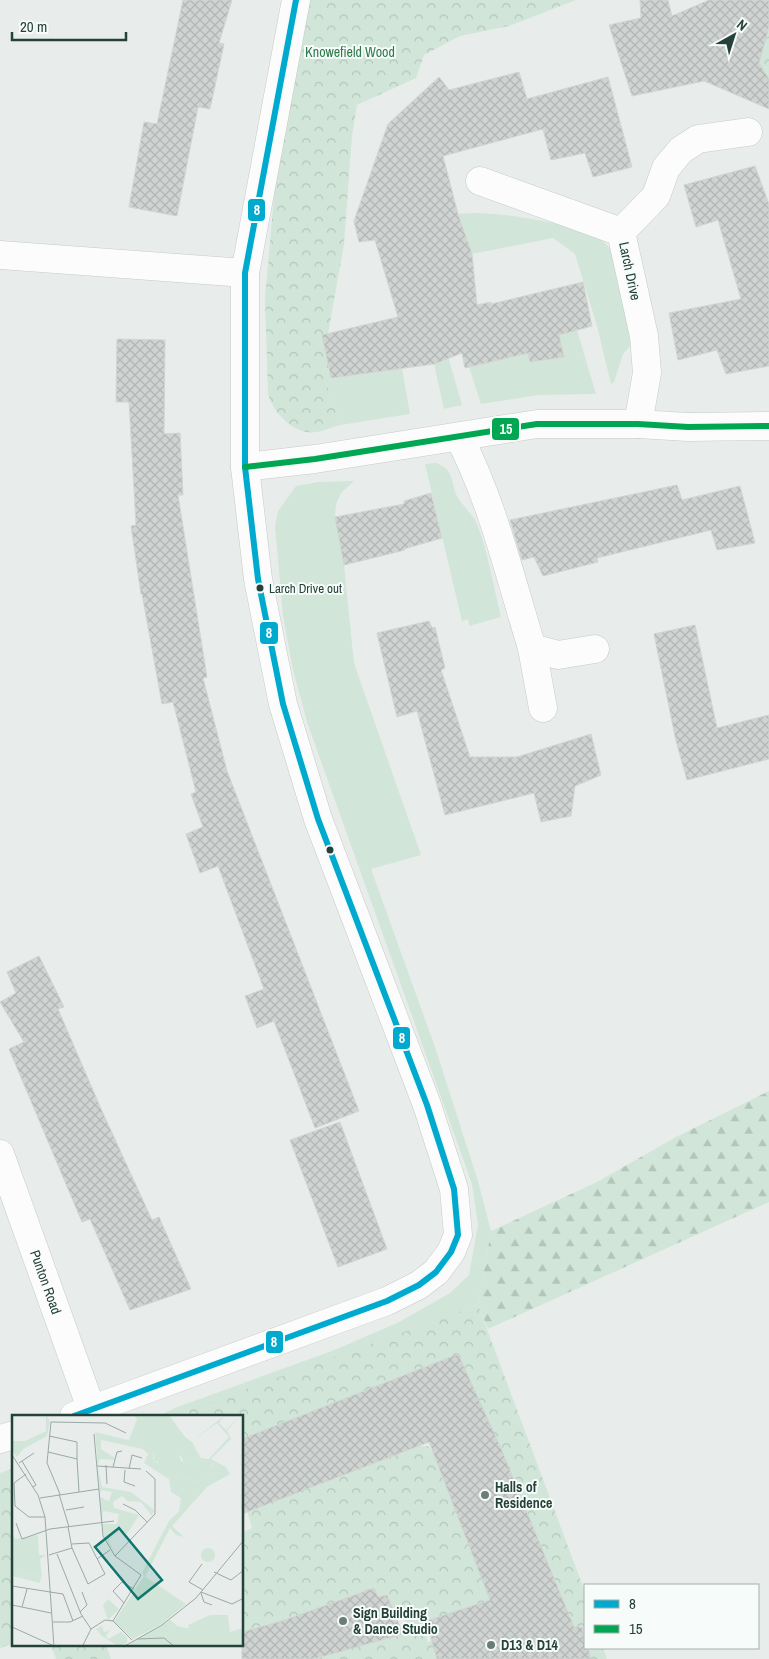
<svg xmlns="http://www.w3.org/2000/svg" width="769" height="1659" font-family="'Archivo Narrow',sans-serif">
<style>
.green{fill:#d1e6d8}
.forest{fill:url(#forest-firs)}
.park{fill:url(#park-crowns);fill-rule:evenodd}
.building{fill:url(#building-cross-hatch);stroke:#d1d6d4}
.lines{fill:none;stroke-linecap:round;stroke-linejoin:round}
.minor-casing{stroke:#c5cac8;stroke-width:29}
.minor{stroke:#fcfcfc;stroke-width:28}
.bus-1-casing{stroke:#f7fbf9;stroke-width:10}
.bus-2-casing{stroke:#f7fbf9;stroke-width:10}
.bus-1{stroke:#00a9ce;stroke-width:6}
.bus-2{stroke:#00a651;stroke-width:6}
.bus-dot{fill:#24423a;stroke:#f7fbf9;stroke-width:2}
.poi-dot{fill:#697e78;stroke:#f7fbf9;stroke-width:2}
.labels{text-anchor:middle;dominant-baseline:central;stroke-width:4;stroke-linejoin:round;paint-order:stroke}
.bus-label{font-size:13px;fill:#24423a;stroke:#f7fbf9;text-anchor:start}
.park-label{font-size:14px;fill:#2d7a4b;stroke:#f7fbf9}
.street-label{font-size:14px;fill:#24423a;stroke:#f7fbf9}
.poi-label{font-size:14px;font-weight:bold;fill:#24423a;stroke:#f7fbf9;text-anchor:start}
.inset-road{fill:none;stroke:#9aa9a4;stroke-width:1}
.view{fill:#0f766e;fill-opacity:0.15;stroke:#0f766e;stroke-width:2.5}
.inset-edge{fill:none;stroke:#24423a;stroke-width:2.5}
.line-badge{stroke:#f7fbf9;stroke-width:2}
.badge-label{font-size:14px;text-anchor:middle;font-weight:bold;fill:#fff}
</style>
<defs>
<pattern id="forest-firs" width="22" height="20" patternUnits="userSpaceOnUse" patternTransform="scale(1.25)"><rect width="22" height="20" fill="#d1e6d8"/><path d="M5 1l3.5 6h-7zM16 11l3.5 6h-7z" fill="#b3c6ba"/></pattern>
<pattern id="park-crowns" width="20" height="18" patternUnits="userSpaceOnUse" patternTransform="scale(1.25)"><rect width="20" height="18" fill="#d1e6d8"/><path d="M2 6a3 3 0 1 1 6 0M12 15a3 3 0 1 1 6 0" fill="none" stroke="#b3c6ba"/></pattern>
<pattern id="building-cross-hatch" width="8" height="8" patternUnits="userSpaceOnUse" patternTransform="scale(1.25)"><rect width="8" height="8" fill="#cfd4d2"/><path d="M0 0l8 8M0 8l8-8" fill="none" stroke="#b2b7b5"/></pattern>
</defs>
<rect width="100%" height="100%" fill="#e8edeb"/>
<g class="green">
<path d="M475,213C503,213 588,224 607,245C618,256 627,326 631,345L623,354L614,382L611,384L597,326L575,254L553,238L472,254L458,214Z"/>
<path d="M577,330L596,394L539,395L481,404L469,367L507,358L526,342L530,362L564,357L559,334Z"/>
<path d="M444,342L462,405L444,409L434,364Z"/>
<path d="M402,368L410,414L340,425L327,385L331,378Z"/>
<path d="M436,463C455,470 450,481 457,496C462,506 473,514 477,524C488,551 494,589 501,617L469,626L468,619L462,621L425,464Z"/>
<path d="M354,481L341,493L336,504L335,517L344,565L354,663L421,855L371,869L435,1047L478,1181L491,1231L478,1305L303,1372L175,1416H158L175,1408L337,1349L399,1322L450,1293L469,1275L478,1225L472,1184L308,725L293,670L283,616L275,526L278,511L296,486L318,482Z"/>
</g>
<path class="forest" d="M769,1091V1202L488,1329L478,1305L491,1231L597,1182L676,1137Z"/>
<g class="park">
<path d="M308,0H576L509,26L460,36L424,55L416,78L357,105L352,136L344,244L328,334L331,378L327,385L340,425C332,427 324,431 317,432C295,436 273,413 268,394L265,298L275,185Z"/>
<path d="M769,26V79L755,71Z"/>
<path d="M478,1305L585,1592V1648H603L607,1659H312L243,1635V1598L245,1597L242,1588L243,1532L252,1528L243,1497L262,1506L419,1446H428L433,1453L474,1556L529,1608L561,1595L500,1446L458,1354L243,1439L242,1416H172ZM387,1595L395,1616L403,1614L409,1632L333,1654L276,1623ZM486,1602L446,1636L428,1642L422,1622Z"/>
<path d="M14,1468V1643L0,1648V1473Z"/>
<path d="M51,1645H106L111,1659H56Z"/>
</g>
<g class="building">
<path d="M183,0H232L219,43L224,44L210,109L198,107L177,216L129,207L144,122L157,124Z"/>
<path d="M640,0H668L672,16L709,0H769V27L759,63L769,79V109L704,81L632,96L609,25L641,18Z"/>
<path d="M519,72L527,99L608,77L632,167L593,177L585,153L551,160L543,129L443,156L458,214L472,254L477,305L491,302V304L583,282L592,326L559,335L564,357L530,362L528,353L465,368L462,353L434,364L331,378L322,335L398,317L375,240L359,242L354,221L388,124L439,77L449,90Z"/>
<path d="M755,166L769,204V366L726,374L717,350L678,360L669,313L741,299L718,220L696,227L684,185Z"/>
<path d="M117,339L165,340L164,434L180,433L183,495H178L207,677L203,678L227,771L359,1111L315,1128L274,1021L257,1028L245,996L264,989L218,866L200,873L186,834L203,827L191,794L196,792L173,702L162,704L142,594H141L131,526L136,525L129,402H116Z"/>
<path d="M677,485L682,500L740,486L755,543L717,550L711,530L597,558L598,562L543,576L534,557L522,560L510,520Z"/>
<path d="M431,493L442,538L404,549L405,550L344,565L335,517L404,504V501Z"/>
<path d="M429,621L432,628L435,627L445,668L441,670L470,757H517L591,734L601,775L575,786L571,816L541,822L534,793L445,815L417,711L397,717L377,633Z"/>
<path d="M695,625L717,728L769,715V759L687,780L676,741L654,634Z"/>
<path d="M39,956L64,1007L58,1009L102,1111L152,1220L159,1217L191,1289L130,1310L90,1219L82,1222L9,1049L24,1042L0,1002L16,993L7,972Z"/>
<path d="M340,1122L387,1249L338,1267L290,1140Z"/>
<path d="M458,1354L500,1446L574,1627H582L585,1648H588L591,1659H437L426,1621L490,1600L429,1442L242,1514V1439Z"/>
<path d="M374,1588L378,1597L387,1595L403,1634L314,1659H242V1632L285,1620Z"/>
</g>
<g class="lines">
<g class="minor-casing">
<g id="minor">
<path d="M480,181L621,232"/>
<path d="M0,255L245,273"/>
<path d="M638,424L647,373L644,336L621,232L656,196L666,168L681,150L698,139L748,132"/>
<path d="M459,437C493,503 510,577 532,648L558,655L595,649"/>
<path d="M245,467L315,459L537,424H638L688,427L769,426"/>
<path d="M532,648L543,708"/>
<path id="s1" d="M0,1154L92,1411"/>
<path d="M74,1416L387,1301L419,1285L436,1272L451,1252L458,1235L454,1189L427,1105L318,819L283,704L258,579L245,467V273L296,0"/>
<path d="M0,1439L14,1435"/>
</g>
</g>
<use href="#minor" class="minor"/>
<g class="bus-1-casing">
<path id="bus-1" d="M74,1416L387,1301L419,1285L436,1272L451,1252L458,1235L454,1189L427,1105L318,819L283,704L258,579L245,467V273L296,0"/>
</g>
<g class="bus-2-casing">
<path id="bus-2" d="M245,467L315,459L537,424H638L688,427L769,426"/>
</g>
<use href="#bus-1" class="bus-1"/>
<use href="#bus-2" class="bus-2"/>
</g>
<g class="bus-dot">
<circle cx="260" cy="588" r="4.5"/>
<circle cx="330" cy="850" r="4.5"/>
</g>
<g class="poi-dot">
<circle cx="485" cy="1495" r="5"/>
<circle cx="343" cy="1621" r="5"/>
<circle cx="491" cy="1645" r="5"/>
</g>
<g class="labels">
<g class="bus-label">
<text x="269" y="588">Larch Drive out</text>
</g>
<g class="park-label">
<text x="350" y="52">Knowefield Wood</text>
</g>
<g class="street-label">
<text transform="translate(630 271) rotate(78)">Larch Drive</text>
<text stroke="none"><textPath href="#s1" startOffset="136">Punton Road</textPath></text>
</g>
<g class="poi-label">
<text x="495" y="1487">Halls of<tspan x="495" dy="16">Residence</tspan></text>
<text x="353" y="1613">Sign Building<tspan x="353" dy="16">&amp; Dance Studio</tspan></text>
<text x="501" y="1645">D13 &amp; D14</text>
</g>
</g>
<g transform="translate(12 1415)">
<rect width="231" height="231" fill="#e8edeb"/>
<path d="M122,0H157L173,22L181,28L187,43L175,42L199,47L201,53L198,58L185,67L167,60L171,44L166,39L151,42L149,48L142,45L141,35L117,25L125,4ZM189 140a7 7 0 1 1 14 0a7 7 0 1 1-14 0ZM0,156L29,162L28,168L0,161ZM198,200H216L218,217L231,213V231H213L177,215L176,210ZM90,211L92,217L98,215L94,221L96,224L109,217L115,222V228L106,231L90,221L84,214Z" fill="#d1e6d8"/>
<path d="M34,0L38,6L35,21L11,34L5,42L0,35V26H13L34,16ZM213,0L207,8L214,15L229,0L215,16L219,24L199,44L214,52L218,59L195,72L160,111L172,122L164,120L158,113L133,162L130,158L135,148L157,106L167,96L169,83L159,77L157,64L132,48L136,39L131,34L89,25V34L103,43L102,45L88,44L86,51L83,17L141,31V44L146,48L156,36L166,39L171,49L167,60L185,67L198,58L201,49L174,41L186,43L183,33L189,43L197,44L217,22L205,8L179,27ZM96,184L107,194L96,205L91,190Z" fill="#d1e6d8"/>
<path d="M86,52L90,72L119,77L142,95L140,101L129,87L116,86L110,81L101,87L102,93L127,100L115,119L105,113L99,122L97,126L103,138L92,122L90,109H105L107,99L91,96L90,106L88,82L97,86L100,77L90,75L88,79ZM0,118L3,124L26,120L27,140H34L28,144L30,162L0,156ZM132,161L174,189L151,208L121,224L102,207ZM158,205L165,211L178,214L213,231L120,232L119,228Z" fill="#d1e6d8"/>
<path class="inset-road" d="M82,19L91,121L103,141L129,160L101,206M37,21L65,27V44M36,37L65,44L67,77M0,40L26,80L33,102L42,232M10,46L24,70L21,72M7,48L22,38M94,50L95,69M85,51L129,54M101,52L105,37L110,36M117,54L120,40L130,43M113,55L112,67L123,71M14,59L2,68L3,91L17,102H33M47,79L57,112M48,79L35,48L39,7L93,8L114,18M28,83L87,74M111,89L123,95L135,107M54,95L72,92M4,108L10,124L38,114L102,106M60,129L77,128L93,159L76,169L60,133M45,139L69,199L79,214M37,140L60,133L56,112M103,141L143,99V64L134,56M85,144L98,135M190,149L177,167L191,175M202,157L219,165L232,155M0,171L51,179L61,206M189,177L220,189L232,183M189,178L192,187L200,190M112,188L101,176L110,167L122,174M0,190L39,198M10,192L15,174M68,197L75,190L70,177M41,207H58L71,201M0,212L42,231M125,224L152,223L163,232M70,232L79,214L93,205L101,206L120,225M111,232L150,210L184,183L232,125"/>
<path class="view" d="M107,113L150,165L126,184L83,132Z"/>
<rect width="231" height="231" class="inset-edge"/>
</g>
<g class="line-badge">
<rect x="247" y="198" width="19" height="24" rx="5" fill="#00a9ce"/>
<rect x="491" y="417" width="29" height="24" rx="5" fill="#00a651"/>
<rect x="259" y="621" width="20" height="24" rx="5" fill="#00a9ce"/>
<rect x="392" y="1026" width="19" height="24" rx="5" fill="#00a9ce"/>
<rect x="265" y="1330" width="19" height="24" rx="5" fill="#00a9ce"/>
</g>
<g class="badge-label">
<text x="257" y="215">8</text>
<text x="506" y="434">15</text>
<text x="269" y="638">8</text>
<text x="402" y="1043">8</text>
<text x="274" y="1347">8</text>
</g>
<rect x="584" y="1584" width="175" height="65" fill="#f7fbf9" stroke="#a3b1ad"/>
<rect x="594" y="1600" width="25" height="8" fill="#00a9ce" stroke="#a3b1ad"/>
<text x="629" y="1609" font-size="15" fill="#24423a">8</text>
<rect x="594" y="1625" width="25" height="8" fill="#00a651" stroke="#a3b1ad"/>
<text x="629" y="1634" font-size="15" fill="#24423a">15</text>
<g transform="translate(734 35) rotate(39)" stroke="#f7fbf9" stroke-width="4" paint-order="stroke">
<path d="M0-4L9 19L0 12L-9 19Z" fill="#24423a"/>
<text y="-8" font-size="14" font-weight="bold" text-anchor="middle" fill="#24423a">N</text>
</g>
<path d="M12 32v8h114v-8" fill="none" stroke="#24423a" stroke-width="2.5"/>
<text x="20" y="32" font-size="15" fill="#24423a" stroke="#f7fbf9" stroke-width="4" paint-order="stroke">20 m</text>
</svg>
